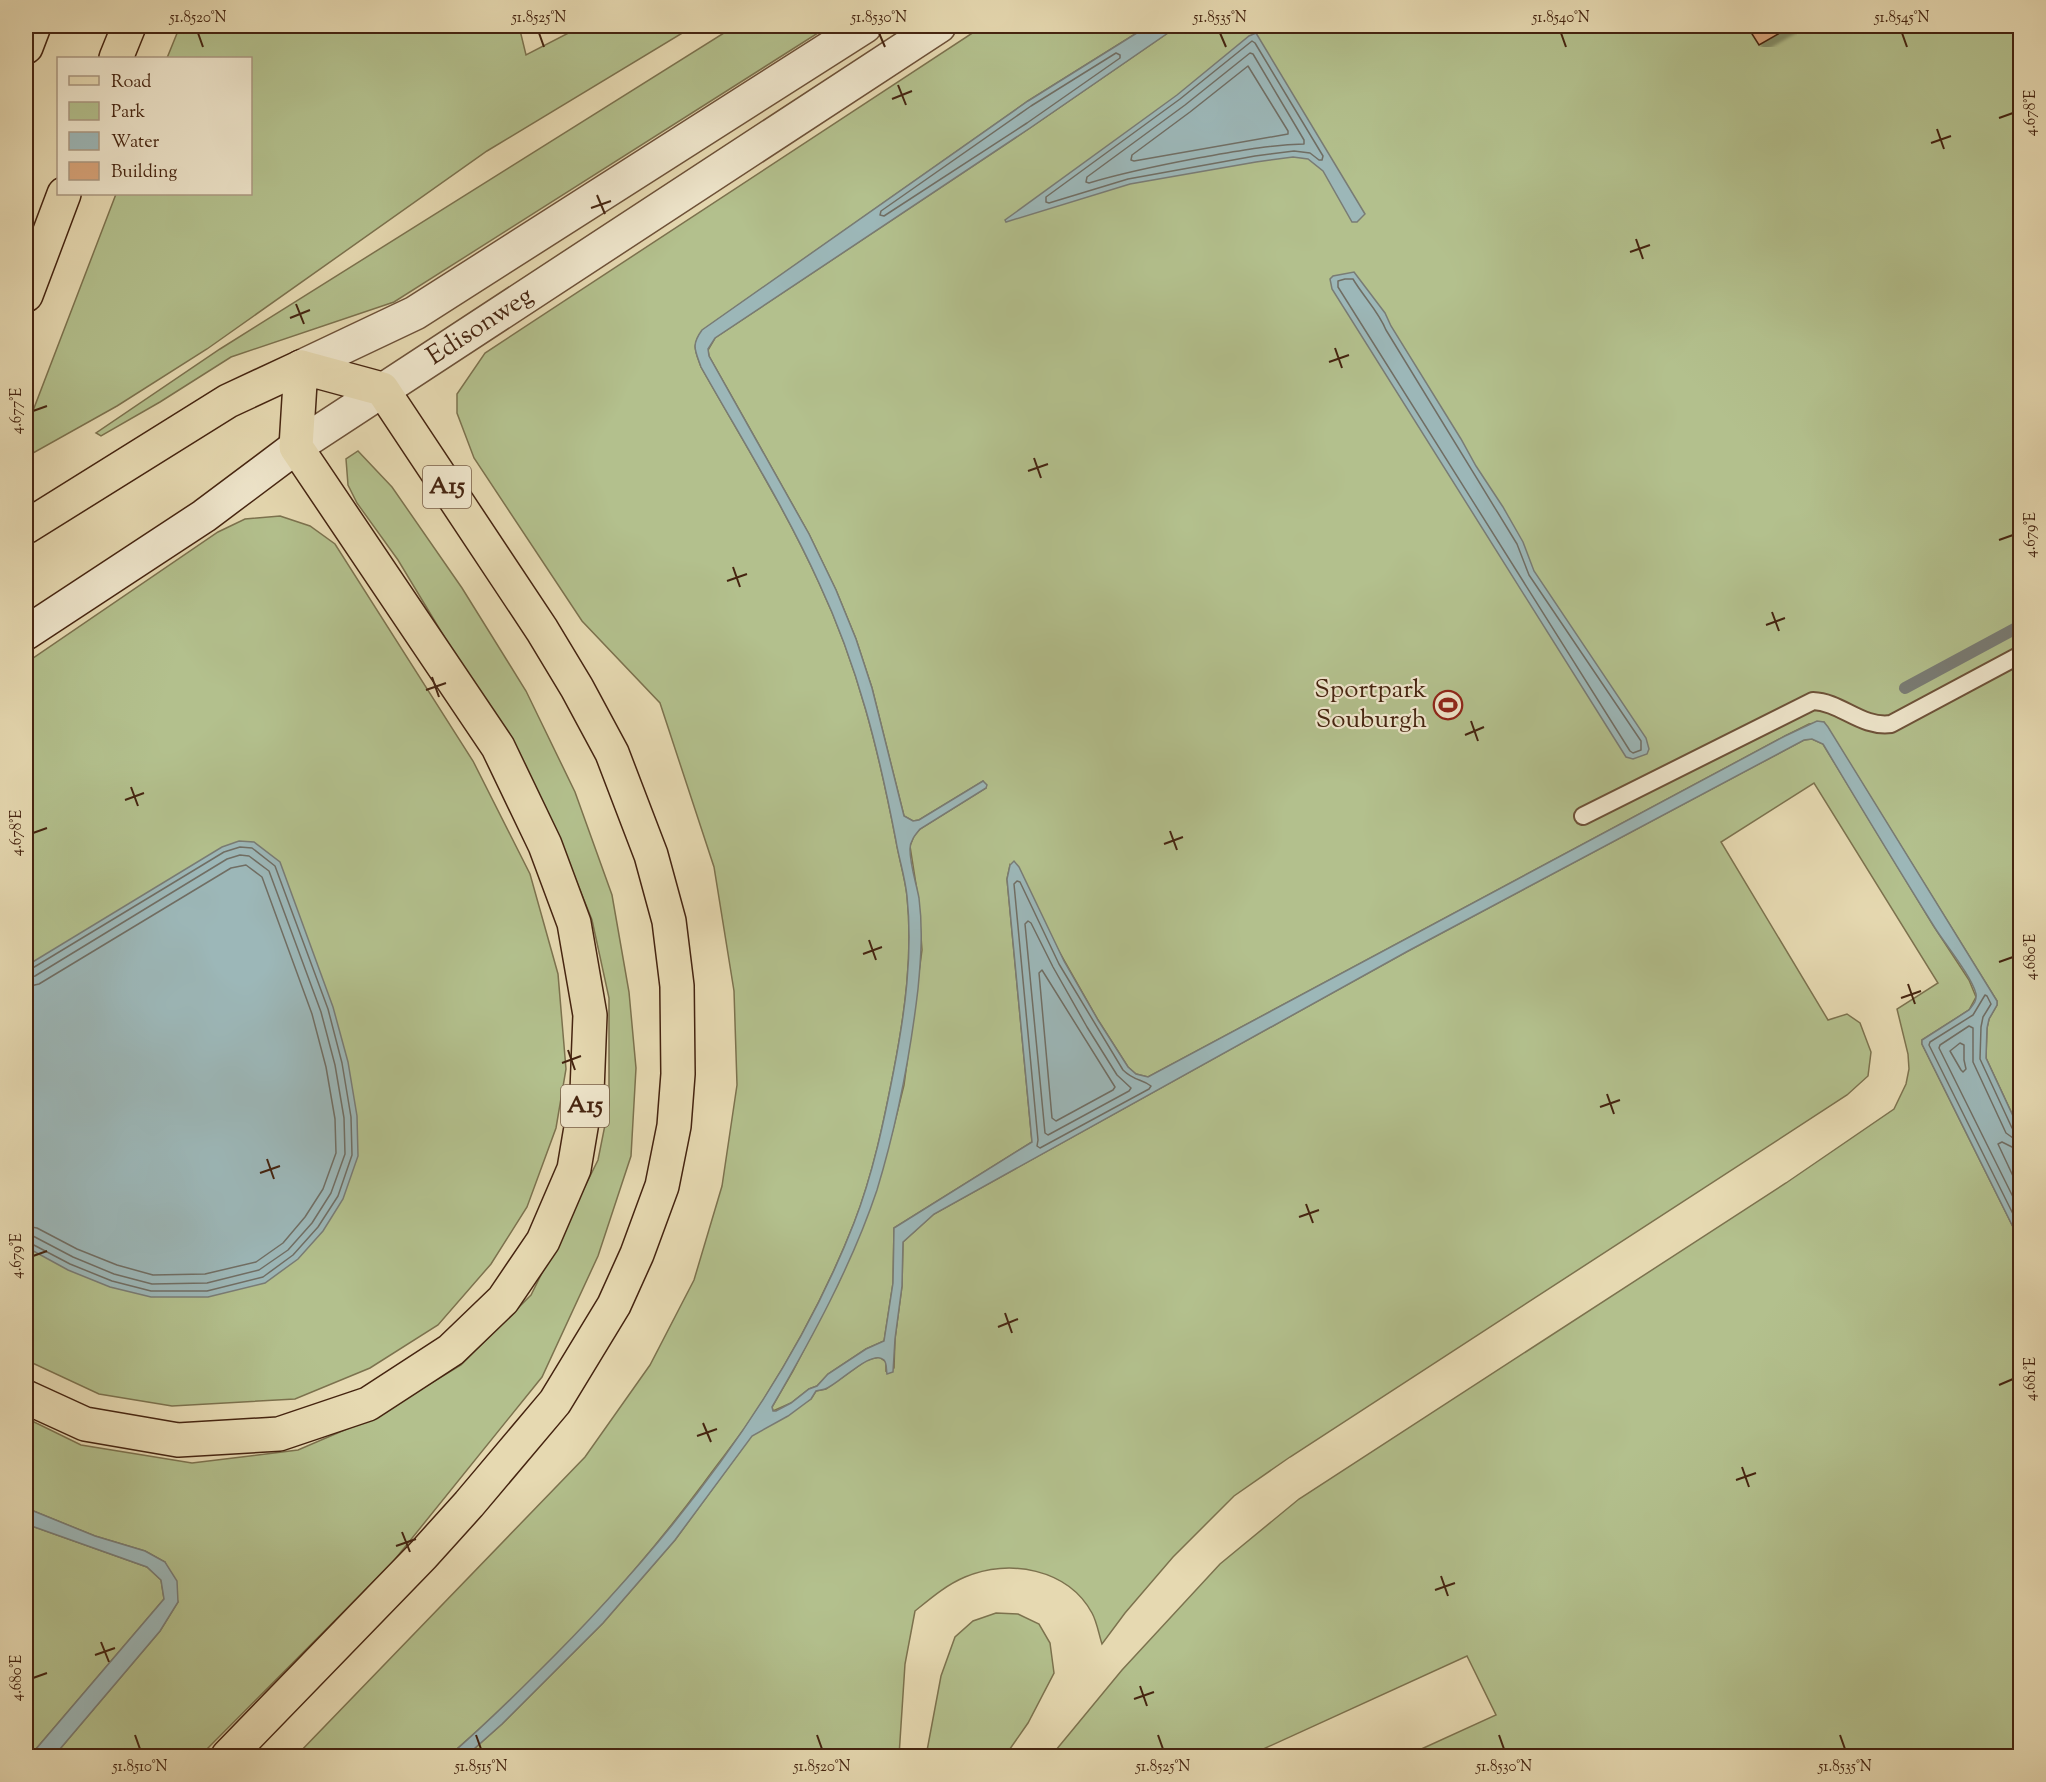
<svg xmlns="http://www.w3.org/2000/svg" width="2046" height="1782" font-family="'Sorts Mill Goudy',serif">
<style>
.green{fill:#b3c08d;stroke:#7c724e;stroke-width:1.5}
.water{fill:#9cb7b8;stroke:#797c75;stroke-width:1.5}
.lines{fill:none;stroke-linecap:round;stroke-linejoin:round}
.shore{stroke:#706e64;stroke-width:1.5}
.stream{stroke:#797c75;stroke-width:12}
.building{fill:#d8a47a;stroke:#452410;stroke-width:1.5;filter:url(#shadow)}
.service-casing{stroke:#6d5138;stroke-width:20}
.tertiary-casing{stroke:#6d5138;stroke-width:36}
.secondary-casing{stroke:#452410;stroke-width:36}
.primary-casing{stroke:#452410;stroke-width:36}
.motorway-casing{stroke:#452410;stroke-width:36}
.service{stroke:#efe6cc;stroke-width:16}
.tertiary{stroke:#efe6cc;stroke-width:33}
.secondary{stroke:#efe6cc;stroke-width:33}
.primary{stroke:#e6d9b1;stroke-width:33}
.motorway{stroke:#e6d9b1;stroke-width:33}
.ticks{fill:none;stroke:#452410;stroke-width:2}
.labels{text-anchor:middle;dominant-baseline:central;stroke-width:4.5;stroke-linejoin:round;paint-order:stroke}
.shield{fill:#efe6cc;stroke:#785e48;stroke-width:1.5}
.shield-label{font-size:24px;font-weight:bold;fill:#452410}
.street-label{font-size:26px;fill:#452410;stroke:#efe6cc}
.poi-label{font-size:26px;fill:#452410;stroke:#efe6cc;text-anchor:end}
.neatline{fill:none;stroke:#452410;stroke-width:2}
.ticks-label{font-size:15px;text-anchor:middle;fill:#452410}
</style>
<defs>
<filter id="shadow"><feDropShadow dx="5.5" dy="5.5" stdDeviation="1.5" flood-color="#0004"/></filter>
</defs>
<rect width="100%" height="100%" fill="#e6d9b1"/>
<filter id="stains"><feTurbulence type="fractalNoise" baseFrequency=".00333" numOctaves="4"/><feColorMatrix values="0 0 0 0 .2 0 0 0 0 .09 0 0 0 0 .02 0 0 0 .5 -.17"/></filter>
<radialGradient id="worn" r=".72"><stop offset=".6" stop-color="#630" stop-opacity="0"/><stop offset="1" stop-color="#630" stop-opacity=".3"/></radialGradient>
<g class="green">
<path d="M180,26H352C370,28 390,32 406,26H519L526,55L582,26H694L487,151L207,349L117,406L26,457V429L116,194H250V58H167Z"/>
<path d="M735,26H829L394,302L231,357L160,402L101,436L96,433L220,349Z"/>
<path d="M983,26H1148L1028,101L703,330C691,345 695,350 701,367C741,438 785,508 819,583C858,666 879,752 896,841C899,859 905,877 907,896C913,954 905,1012 894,1069C884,1121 873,1174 854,1223C828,1289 793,1354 755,1413C739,1438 720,1460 703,1484C629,1583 543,1675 449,1756H296L585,1457L650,1365L694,1280L722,1186L737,1085L734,991L714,867L660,703L582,621L474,458L457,413V394L485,353Z"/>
<path d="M1178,26H2020V1131L1986,1058L1987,1028L1989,1019L1997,1005V1001L1824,722L1809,724L1785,736L1148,1077L1136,1074L1128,1067L1098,1020L1010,865L1007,879L1032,1142L894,1228L893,1283L884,1341L866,1349L828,1374L817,1386L809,1389L791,1403L773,1411L772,1407L793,1371L837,1286L859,1236L876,1190L892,1133L904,1085L922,950L918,897L910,846L914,836L920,829L986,788L983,781L919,820L913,821L904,816L872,688L856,639L836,590L809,534L709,356L708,350L715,338L1030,128Z"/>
<path d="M358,451L392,487L462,588L526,691L575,792L612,895L629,992L636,1068L631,1156L598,1256L542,1377L392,1563L200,1756H54L160,1631L178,1602L165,1562L145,1551L95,1536L26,1508V1418L81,1445L192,1463L298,1450L377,1416L461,1365L531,1295L598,1160L609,1105V998L592,920L562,845L457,658L398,560L357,503L348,485L346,459Z"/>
<path d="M280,516L310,526L335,544L473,761L530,874L558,974L566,1069L556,1128L527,1207L491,1264L438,1325L370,1368L295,1399L172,1406L99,1394L26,1360V663L218,532L245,519Z"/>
<path d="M1812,739L1823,744L1933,925L1969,980L1976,997L1969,1010L1922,1040V1044L2020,1241V1756H1406L1496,1715L1467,1656L1248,1756H1051L1122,1670L1220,1564L1299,1499L1786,1183L1894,1109L1906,1084L1909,1069L1908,1054L1897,1009L1938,983L1814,783L1721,842L1828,1020L1847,1014L1860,1023L1871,1052L1868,1076L1847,1095L1290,1457L1234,1496L1173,1557L1125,1613L1102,1644C1099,1635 1097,1622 1092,1613C1068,1569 1009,1558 965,1577C946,1585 931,1598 915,1611L905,1664L899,1756H466L502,1724L603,1623L675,1540L752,1435L811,1399L816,1391L826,1389L867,1360L879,1357L886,1362V1371L894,1368L895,1339L902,1286L903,1242L934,1214L1408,951L1804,740Z"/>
<path d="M26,1524L147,1567L161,1580L164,1599L30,1756H26Z"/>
<path d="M996,1613L1018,1614L1039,1624L1050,1643L1054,1673L1028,1723L1005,1756H926L941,1676L955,1637L973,1621Z"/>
</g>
<g class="water">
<path d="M1148,26H1178L1030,128L715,338L708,349L709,356L809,534L836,590L856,639L872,688L904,816L913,821L919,820L983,781L987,785L986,788L920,829C915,835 910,841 910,849C910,865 916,882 919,898C923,929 921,958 918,989C910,1057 897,1124 877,1190C852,1265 812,1338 772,1407L773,1411H776L791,1403L809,1389L817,1386L828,1374L866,1349L884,1341L893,1283L894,1228L1032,1142L1007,879L1010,865L1014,861L1019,867L1064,961L1098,1020L1128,1067L1136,1074L1148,1077L1785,736L1817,721L1824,722L1828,727L1997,1001V1005L1989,1019L1987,1028L1986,1058L2020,1131V1241L1922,1044V1040L1969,1010C1973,1005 1977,1001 1976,994C1972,977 1945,944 1935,928C1897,867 1860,806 1823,744L1812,739L1804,740L1408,951L934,1214L903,1242L902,1286L895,1339L893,1372L887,1374C886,1369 887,1363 884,1360C872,1348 838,1385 825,1389C822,1390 819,1390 816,1391L811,1399L788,1416L752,1436L675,1540L603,1623L502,1724L466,1756H449C479,1730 507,1703 535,1675C666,1546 787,1395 854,1223C873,1174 884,1121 894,1069C905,1012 913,954 907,896C905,877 899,859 896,841C879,752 858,666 819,583C785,508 741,438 701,367C695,350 691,345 702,330L1028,101Z"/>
<path d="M1256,33L1365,214L1357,222H1352L1323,171L1308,159L1293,157L1256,162L1130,184L1006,222L1005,220L1177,95L1249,36Z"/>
<path d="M1354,272L1385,313L1391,326L1461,439L1476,466L1503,507L1523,542L1534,571L1646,738L1649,749L1647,754L1633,759L1626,757L1332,289L1330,279L1333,276Z"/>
<path d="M239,841L254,842L280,862L333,1007L348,1062L357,1116L358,1156L343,1199L323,1231L298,1259L265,1283L208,1297H151L110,1287L68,1270L26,1247V966L222,847Z"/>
<path d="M26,1508L95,1536L145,1551L165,1562L177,1581L178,1602L160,1631L54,1756H30L164,1599L161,1580L147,1567L26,1524Z"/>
</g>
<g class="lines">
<g class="shore">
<path d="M1252,41L1255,43L1323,156L1322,160H1319L1310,153L1294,151L1255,156L1128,179L1049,203L1046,202V197L1180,99Z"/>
<path d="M1116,53L1120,55V58L1027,123L884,216L880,215L881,211L1031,106Z"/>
<path d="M1250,53L1253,54L1304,140V144C1268,145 1233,152 1198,158C1161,165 1125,172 1089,183L1086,182L1087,177L1185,105Z"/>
<path d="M1248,66L1288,131V134L1134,161L1131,160L1132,155L1190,112Z"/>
<path d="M1345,279H1353C1363,296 1379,312 1386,330L1517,544L1529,575L1641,741V750L1633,753L1630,751L1338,287V281Z"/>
<path d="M1017,881L1020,882L1059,964L1123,1070C1134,1081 1142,1079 1151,1086L1149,1089L1040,1148L1037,1146L1038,1140L1014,884Z"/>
<path d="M1028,921L1031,923L1053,967L1087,1027L1117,1075L1131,1088L1129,1091L1048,1135L1045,1133L1025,924Z"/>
<path d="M26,970L31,969L224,852L240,847L252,848L275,866L328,1009L342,1063L351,1117L352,1155L338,1196L318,1227L293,1255L263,1277L207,1291H151L112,1281L70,1264L30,1243H26"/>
<path d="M1042,970L1115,1087L1113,1090L1056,1121L1052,1118L1039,973Z"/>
<path d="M26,978L35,976L227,859L240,855L249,856L269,871L321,1012L335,1065L344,1118L345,1154L331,1193L312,1223L288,1250L259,1270L207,1283L152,1284L114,1274L73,1257L33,1236L26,1235"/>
<path d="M26,987L39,984L231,868L246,865L262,877L312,1014L326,1067L335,1119L336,1153L323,1189L305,1217L283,1243L256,1262L205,1274L153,1275L117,1265L77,1249L37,1228L26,1226"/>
<path d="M1960,1043L1964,1045V1060L1966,1069L1963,1072L1961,1070L1950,1051Z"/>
<path d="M2020,1132L2016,1131L2012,1128L1980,1059L1981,1027L1983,1017L1991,1004L1987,996L1985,995L1973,1015L1930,1042L1929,1045L2020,1228"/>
<path d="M2020,1140L2013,1138L2006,1133L1973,1062V1028L1969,1026L1940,1045L1939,1048L2020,1211"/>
<path d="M2020,1149L2012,1147L2002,1142L1998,1144L2020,1191"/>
</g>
<path class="stream" d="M1905,688L2020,626"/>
</g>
<path class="building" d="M1747,26H1792L1759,45Z"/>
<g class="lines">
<g class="service-casing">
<path id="service" d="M1583,816L1813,701C1841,702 1861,728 1891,724L2020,655"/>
</g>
<g class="tertiary-casing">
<g id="tertiary">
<path d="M301,367L415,313L865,26"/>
<path id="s1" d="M296,447L939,26"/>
</g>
</g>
<g class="secondary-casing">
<path id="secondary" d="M26,633L204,516L296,447"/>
</g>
<g class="primary-casing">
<path id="primary" d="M26,527L228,401L301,367"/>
</g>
<g class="motorway-casing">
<g id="motorway">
<path d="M26,47L34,26"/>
<path d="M116,58L129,26"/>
<path d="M26,295L64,194"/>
<path d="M26,1397L85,1424L178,1440L279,1434L368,1404L451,1350L503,1300L543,1241L574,1169L587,1092L590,1015L574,923L545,845L498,747L296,447L301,367L382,389L542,630L577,688L612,753L651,855L669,921L677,986L678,1074L674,1126L662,1186L637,1254L614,1305L555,1402L469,1504L423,1555L228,1756"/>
</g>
</g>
<use href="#service" class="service"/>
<use href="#tertiary" class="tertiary"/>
<use href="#secondary" class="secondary"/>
<use href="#primary" class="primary"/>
<use href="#motorway" class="motorway"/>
</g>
<path class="ticks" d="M198,33L203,47M539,33L544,47M879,33L885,47M1220,33L1226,47M1561,33L1566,47M1902,33L1907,47M898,85L906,105M892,99L912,91M1999,118L2013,113M1937,129L1944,149M1931,143L1951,136M597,195L605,214M591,208L611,201M1636,239L1643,259M1630,252L1650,245M296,304L304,324M290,318L310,310M1335,348L1342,368M1329,362L1349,355M33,411L47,406M1034,458L1041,478M1028,471L1048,464M1999,540L2013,535M733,567L740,587M727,581L747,574M1772,612L1779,631M1766,625L1785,618M432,677L439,697M426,690L446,683M1471,721L1478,741M1465,735L1484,727M131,787L138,806M125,800L144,793M1170,831L1177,850M33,833L47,828M1164,844L1183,837M869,940L876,960M863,954L882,947M1999,962L2013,957M1908,984L1915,1004M1901,998L1921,991M568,1050L575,1070M562,1063L581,1056M1607,1094L1614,1114M1600,1107L1620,1100M267,1159L274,1179M260,1173L280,1166M1306,1204L1313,1223M1299,1217L1319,1210M33,1256L47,1251M1005,1313L1012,1333M998,1327L1018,1319M1999,1385L2013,1379M703,1423L711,1442M697,1436L717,1429M1742,1467L1749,1487M1736,1480L1756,1473M402,1532L410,1552M396,1546L416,1539M1441,1576L1448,1596M1435,1590L1455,1583M101,1642L109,1662M95,1655L115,1648M33,1678L47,1673M1140,1686L1147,1706M1134,1699L1154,1692M135,1735L140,1749M476,1735L481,1749M817,1735L822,1749M1158,1735L1163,1749M1499,1735L1504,1749M1840,1735L1845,1749"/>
<defs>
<g id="stadium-ring" transform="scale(1.5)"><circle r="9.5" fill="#efe6cc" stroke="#8f2418" stroke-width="1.5"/><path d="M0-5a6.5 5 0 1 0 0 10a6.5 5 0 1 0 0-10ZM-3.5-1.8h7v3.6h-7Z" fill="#8f2418"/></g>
</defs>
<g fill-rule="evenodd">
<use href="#stadium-ring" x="1448" y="705"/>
</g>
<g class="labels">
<g class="shield">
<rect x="423" y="466" width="48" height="42" rx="4.5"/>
<rect x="561" y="1085" width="48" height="42" rx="4.5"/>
</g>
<g class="shield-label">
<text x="447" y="487">A15</text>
<text x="585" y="1106">A15</text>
</g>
<g class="street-label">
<text stroke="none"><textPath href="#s1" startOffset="220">Edisonweg</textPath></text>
</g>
<g class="poi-label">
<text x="1427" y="690">Sportpark<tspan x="1427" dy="30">Souburgh</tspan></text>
</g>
</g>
<rect width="2046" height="1782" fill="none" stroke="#e6d9b1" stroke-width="66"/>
<rect x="57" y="57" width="195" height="138" fill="#efe6cc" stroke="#ab9881" stroke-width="1.5"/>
<rect x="69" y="76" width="30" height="9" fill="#e6d9b1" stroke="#ab9881" stroke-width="1.5"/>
<text x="111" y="87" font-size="18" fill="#452410">Road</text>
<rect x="69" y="102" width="30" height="18" fill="#b3c08d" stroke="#ab9881" stroke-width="1.5"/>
<text x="111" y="117" font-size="18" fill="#452410">Park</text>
<rect x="69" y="132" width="30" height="18" fill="#9cb7b8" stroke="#ab9881" stroke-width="1.5"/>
<text x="111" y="147" font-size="18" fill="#452410">Water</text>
<rect x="69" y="162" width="30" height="18" fill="#d8a47a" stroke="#ab9881" stroke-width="1.5"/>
<text x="111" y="177" font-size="18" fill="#452410">Building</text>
<rect x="33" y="33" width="1980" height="1716" class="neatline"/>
<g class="ticks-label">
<text x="198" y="22">51.8520°N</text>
<text x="539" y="22">51.8525°N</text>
<text x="879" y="22">51.8530°N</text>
<text x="1220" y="22">51.8535°N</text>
<text x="1561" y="22">51.8540°N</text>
<text x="1902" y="22">51.8545°N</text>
<text transform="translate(2030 113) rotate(-90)" y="5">4.678°E</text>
<text transform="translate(16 411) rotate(-90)" y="5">4.677°E</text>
<text transform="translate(2030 535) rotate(-90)" y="5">4.679°E</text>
<text transform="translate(16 833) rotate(-90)" y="5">4.678°E</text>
<text transform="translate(2030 957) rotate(-90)" y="5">4.680°E</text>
<text transform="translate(16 1256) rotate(-90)" y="5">4.679°E</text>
<text transform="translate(2030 1379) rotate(-90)" y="5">4.681°E</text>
<text transform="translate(16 1678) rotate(-90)" y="5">4.680°E</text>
<text x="140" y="1771">51.8510°N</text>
<text x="481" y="1771">51.8515°N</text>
<text x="822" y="1771">51.8520°N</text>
<text x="1163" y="1771">51.8525°N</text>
<text x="1504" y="1771">51.8530°N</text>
<text x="1845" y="1771">51.8535°N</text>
</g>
<rect width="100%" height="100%" filter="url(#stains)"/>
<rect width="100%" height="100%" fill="url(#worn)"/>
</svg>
